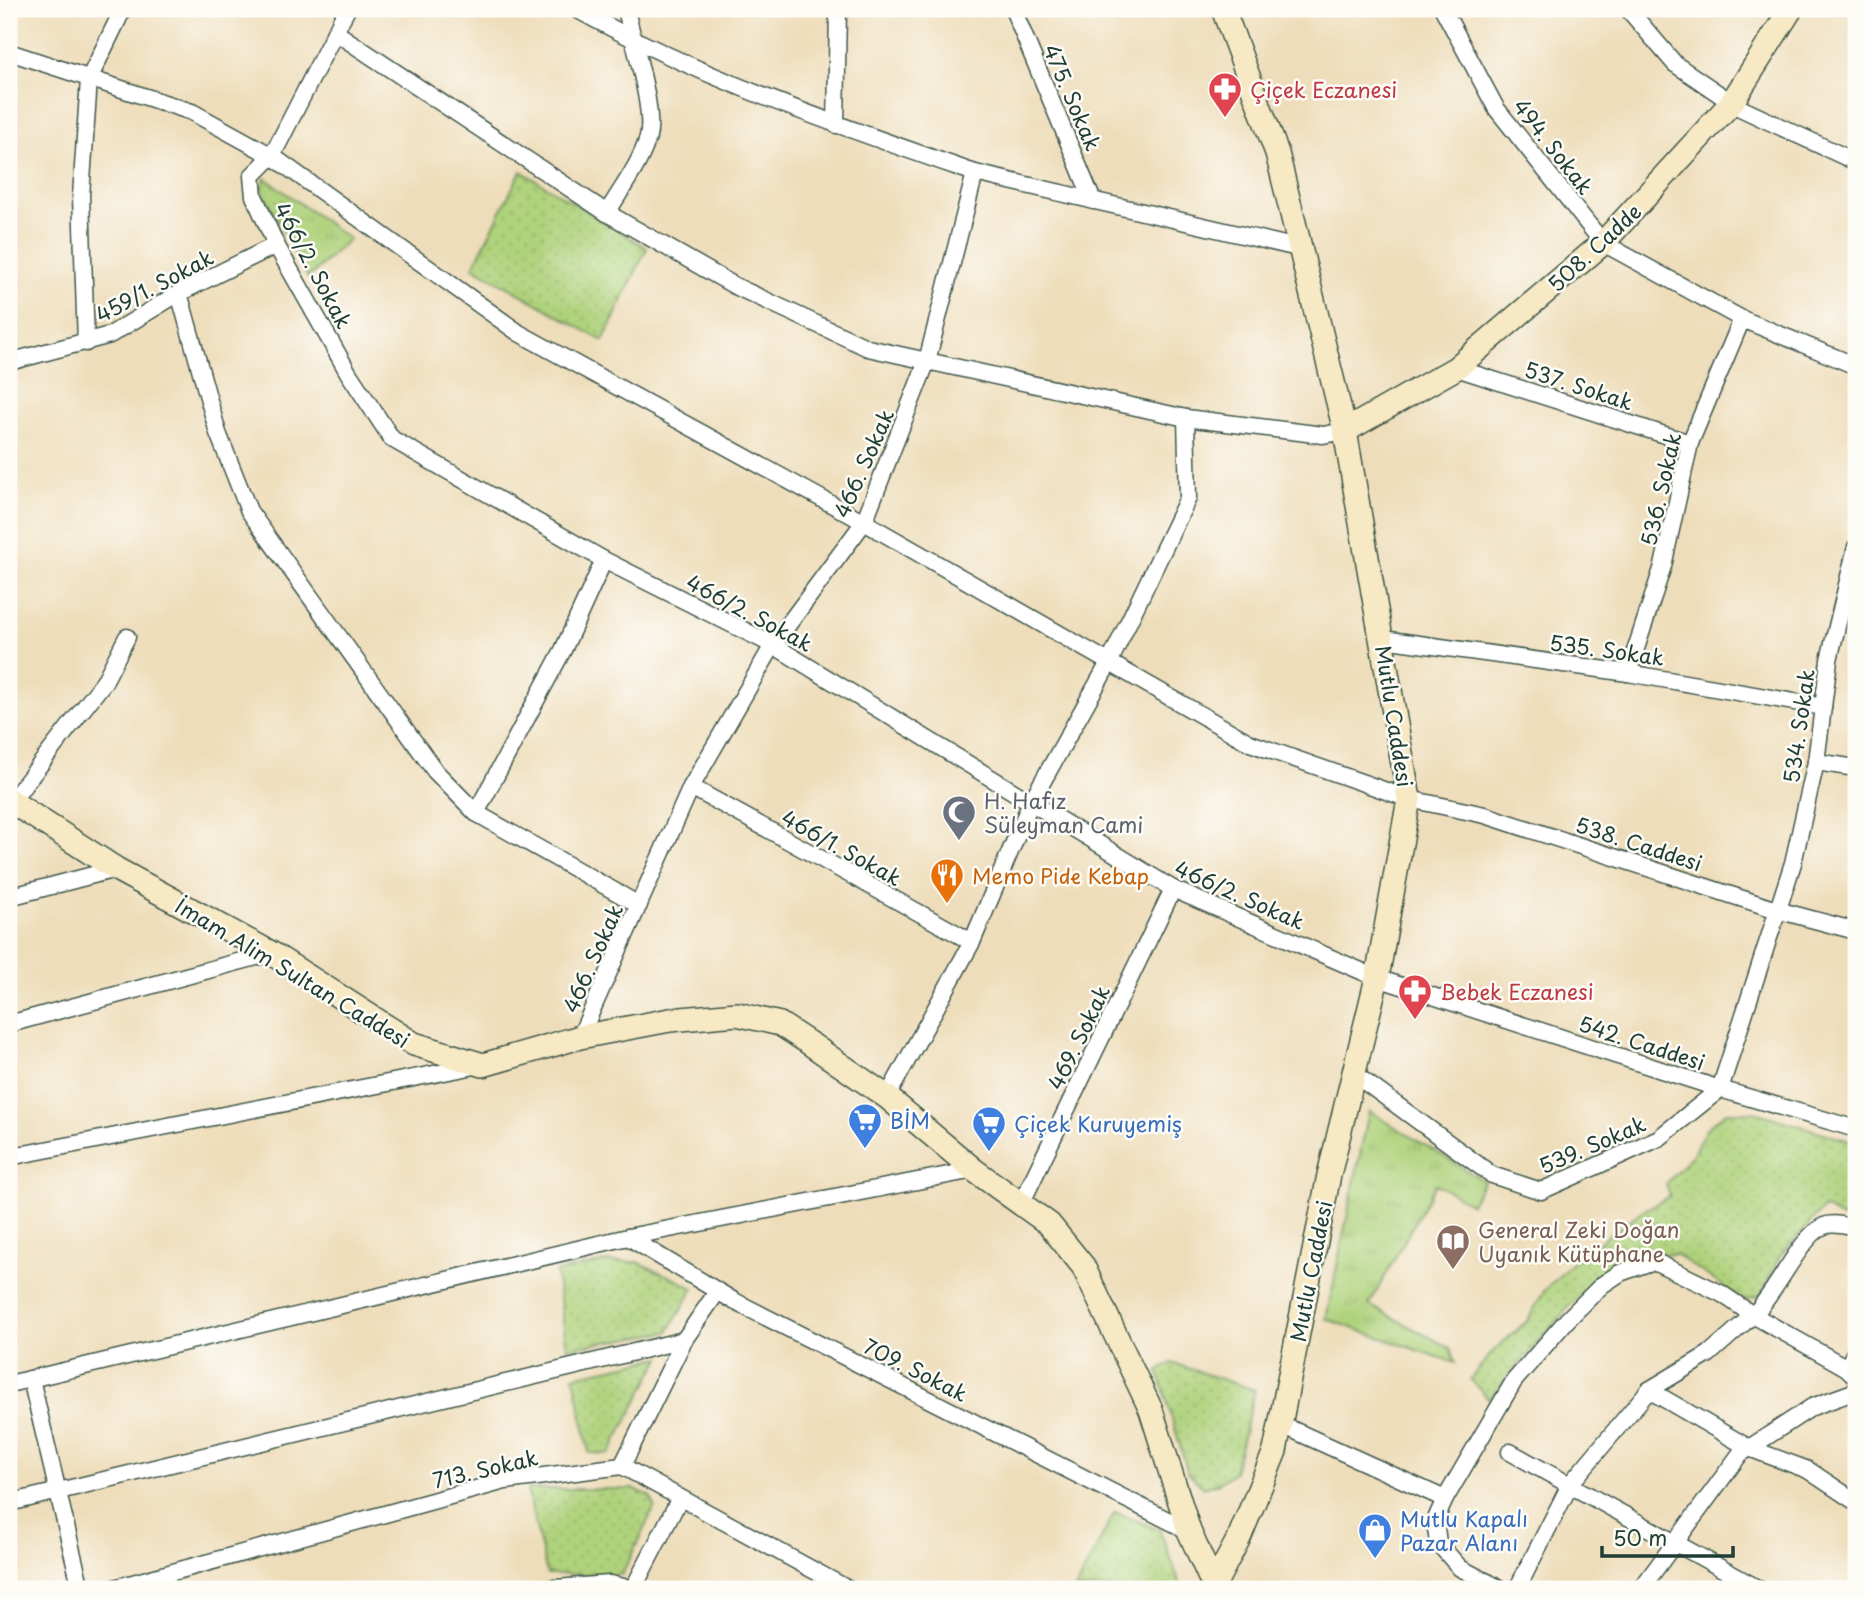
<svg xmlns="http://www.w3.org/2000/svg" width="1865" height="1598" font-family="'Playpen Sans',sans-serif">
<style>
.grass{fill:url(#grass-tufts);stroke:#678858;stroke-width:2}
.park{fill:url(#park-dots);stroke:#678858;stroke-width:2}
.lines{fill:none;stroke-linecap:round;stroke-linejoin:round}
.street-casing{stroke:#3e5548;stroke-width:19}
.secondary-casing{stroke:#3e5548;stroke-width:26}
.street{stroke:#fff;stroke-width:16}
.secondary{stroke:#f6e9c3;stroke-width:23}
.labels{text-anchor:middle;dominant-baseline:central;stroke-width:5;stroke-linejoin:round;paint-order:stroke}
.health-label{font-size:21px;fill:#be3a42;stroke:#fdfcf7;text-anchor:start}
.street-label{font-size:21px;fill:#1f3d34;stroke:#fdfcf7}
.worship-label{font-size:21px;fill:#5b616d;stroke:#fdfcf7;text-anchor:start}
.food-label{font-size:21px;fill:#c56008;stroke:#fdfcf7;text-anchor:start}
.shop-label{font-size:21px;fill:#366cbe;stroke:#fdfcf7;text-anchor:start}
.education-label{font-size:21px;fill:#785e54;stroke:#fdfcf7;text-anchor:start}
</style>
<defs>
<pattern id="grass-tufts" width="24" height="20" patternUnits="userSpaceOnUse" patternTransform="scale(1.75)"><rect width="24" height="20" fill="#afd27b"/><path d="M3 7l-1-3M5 7V3M7 7l1-3M15 17l-1-3M17 17v-4M19 17l1-3" fill="none" stroke="#96b56b"/></pattern>
<pattern id="park-dots" width="8" height="8" patternUnits="userSpaceOnUse" patternTransform="scale(1.75)"><rect width="8" height="8" fill="#afd27b"/><path d="M2 2h.1M6 6h.1" fill="none" stroke="#96b56b" stroke-width="1.8" stroke-linecap="round"/></pattern>
</defs>
<rect width="100%" height="100%" fill="#fdfcf7"/>
<filter id="ink" filterUnits="userSpaceOnUse"><feTurbulence type="fractalNoise" baseFrequency=".0143" numOctaves="2"/><feDisplacementMap in="SourceGraphic" scale="14" xChannelSelector="R" yChannelSelector="G"/><feConvolveMatrix kernelMatrix="1 2 1 2 8 2 1 2 1" color-interpolation-filters="sRGB"/></filter>
<filter id="wash" filterUnits="userSpaceOnUse"><feTurbulence type="fractalNoise" baseFrequency=".00686" numOctaves="4" result="noise"/><feDisplacementMap in="SourceGraphic" scale="28" xChannelSelector="R" yChannelSelector="G"/><feGaussianBlur stdDeviation="1.57" result="paint"/><feColorMatrix in="noise" values="0 0 0 0 0 0 0 0 0 0 0 0 0 0 0 0 0 1.4 0 .05"/><feComposite in="paint" operator="in"/></filter>
<g filter="url(#wash)">
<rect width="100%" height="100%" fill="#eeddba"/>
<g class="grass">
<path d="M265,178L349,239L308,278L261,188Z"/>
<path d="M1369,1111L1484,1181L1471,1204L1436,1184L1369,1305L1450,1348L1455,1363L1326,1319Z"/>
</g>
<g class="park">
<path d="M521,171L647,248L603,341L473,267Z"/>
<path d="M1726,1112H1755L1856,1143V1225L1824,1208L1780,1256L1761,1295L1745,1301L1675,1254L1625,1255L1592,1280L1489,1399L1470,1379L1495,1349L1527,1321L1544,1291L1573,1262L1639,1213L1670,1196L1666,1184L1692,1155L1707,1128Z"/>
<path d="M605,1262H638L694,1288L668,1332L567,1348L556,1272Z"/>
<path d="M661,1357L609,1454L589,1453L574,1376Z"/>
<path d="M1172,1363L1255,1390L1234,1472L1219,1483L1204,1488L1188,1473L1158,1371Z"/>
<path d="M527,1489H633L650,1496L655,1506L622,1575L547,1574Z"/>
<path d="M1115,1512L1160,1530L1182,1589H1075Z"/>
</g>
</g>
<g filter="url(#ink)">
<g class="lines">
<g class="street-casing">
<g id="street">
<path d="M347,9L272,156L252,176L254,196L276,245L349,374L392,439L604,560L773,645L1173,889L1377,978L1720,1089L1856,1129"/>
<path d="M576,9C704,80 837,125 975,173"/>
<path d="M1013,9L1093,201"/>
<path d="M1443,9L1496,108L1603,243L1742,319L1856,366"/>
<path d="M1628,9L1675,64L1738,107L1856,162"/>
<path d="M335,32L607,213L735,286L868,348L1186,418L1323,435L1345,431"/>
<path d="M9,52L192,112L272,156L519,333L864,522L1250,743L1409,799L1485,815L1777,910L1856,931"/>
<path d="M836,125L838,9"/>
<path d="M607,213C621,189 641,163 648,137C655,109 632,39 626,9"/>
<path d="M179,293L218,433L249,511L435,771L476,813L639,905"/>
<path d="M86,343L81,196L89,79L123,9"/>
<path d="M9,362L110,335L179,293L276,245"/>
<path d="M1456,368L1690,443"/>
<path d="M1383,639L1628,673L1823,707"/>
<path d="M1628,673L1663,566L1690,443L1742,319"/>
<path d="M1816,762L1856,768"/>
<path d="M691,787L972,942"/>
<path d="M11,802L104,682L127,637"/>
<path d="M476,813L563,650L604,560"/>
<path d="M9,897L116,869"/>
<path d="M9,1024L271,953"/>
<path d="M580,1037L691,787L773,645L864,522L927,361L975,173L1298,248"/>
<path d="M1353,1073L1492,1175L1541,1191L1659,1138L1720,1089L1793,863L1816,762L1829,660L1856,547"/>
<path d="M887,1097L972,942L1031,802L1110,661L1188,498L1186,418"/>
<path d="M9,1157L480,1065"/>
<path d="M1021,1204L1173,889"/>
<path d="M628,1237L734,1301L1189,1531"/>
<path d="M1847,1368L1856,1350"/>
<path d="M31,1379L81,1589"/>
<path d="M9,1384L628,1237L974,1170"/>
<path d="M1649,1390L1749,1448L1808,1470L1856,1502"/>
<path d="M1280,1424L1445,1499"/>
<path d="M1510,1452L1759,1589"/>
<path d="M622,1466L684,1340L717,1292"/>
<path d="M9,1503L684,1340"/>
<path d="M111,1589L505,1481L622,1466L848,1589"/>
<path d="M542,1589L610,1584L633,1589"/>
<path d="M633,1589L680,1498"/>
<path d="M1501,1589L1460,1568L1438,1543L1435,1521L1445,1499L1514,1381L1567,1320L1602,1285L1620,1273L1654,1261L1722,1294L1753,1315C1776,1294 1801,1235 1824,1226C1833,1222 1846,1226 1856,1228"/>
<path d="M1517,1589L1571,1483L1649,1390L1709,1354L1753,1315L1847,1368L1856,1377"/>
<path d="M1641,1589L1740,1454L1812,1407L1856,1391"/>
</g>
</g>
<g class="secondary-casing">
<g id="secondary">
<path d="M1345,431L1456,368L1603,243L1732,102L1791,9"/>
<path d="M9,800L116,869L271,953L414,1044L483,1065L580,1037L670,1020L737,1014L780,1024L812,1045L887,1097L974,1170L1049,1224L1083,1266L1151,1410L1189,1531L1215,1589"/>
<path d="M1214,1585L1239,1538L1275,1451L1329,1175L1377,978L1409,799L1345,431L1277,153L1223,9"/>
</g>
</g>
<use href="#street" class="street"/>
<use href="#secondary" class="secondary"/>
</g>
</g>
<defs>
<g id="pharmacy-pin" transform="scale(1.75)"><path d="M0 17L-7.5 6A9.5 9.5 0 1 1 7.5 6Z" fill="#e0444e" stroke="#fdfcf7"/><path d="M-2-6h4v4h4v4h-4v4h-4v-4h-4v-4h4Z" fill="#fff"/></g>
<g id="mosque-pin" transform="scale(1.75)"><path d="M0 17L-7.5 6A9.5 9.5 0 1 1 7.5 6Z" fill="#6b7280" stroke="#fdfcf7"/><path d="M3.5-4.9A6 6 0 1 0 3.5 4.9A5 5 0 1 1 3.5-4.9Z" fill="#fff"/></g>
<g id="restaurant-pin" transform="scale(1.75)"><path d="M0 17L-7.5 6A9.5 9.5 0 1 1 7.5 6Z" fill="#e8710a" stroke="#fdfcf7"/><path d="M-5-6h1v4h1v-4h1v4h1v-4h1v5L-1.5 .5V6h-2V.5L-5-1ZM5-6V6H3V1.5H1.5Q1.5-4 5-6Z" fill="#fff"/></g>
<g id="supermarket-pin" transform="scale(1.75)"><path d="M0 17L-7.5 6A9.5 9.5 0 1 1 7.5 6Z" fill="#3f7fe0" stroke="#fdfcf7"/><path d="M-6-5.5h2.5l.6 2H6L4.5 2H-2.5L-4.4-4H-6ZM-1.5 3.2a1.3 1.3 0 1 0 .1 0ZM3 3.2a1.3 1.3 0 1 0 .1 0Z" fill="#fff"/></g>
<g id="library-pin" transform="scale(1.75)"><path d="M0 17L-7.5 6A9.5 9.5 0 1 1 7.5 6Z" fill="#8d6e63" stroke="#fdfcf7"/><path d="M-6-4Q-3-5.5-.7-3.5V5Q-3 3-6 4ZM6-4Q3-5.5 .7-3.5V5Q3 3 6 4Z" fill="#fff"/></g>
<g id="shop-pin" transform="scale(1.75)"><path d="M0 17L-7.5 6A9.5 9.5 0 1 1 7.5 6Z" fill="#3f7fe0" stroke="#fdfcf7"/><path d="M-5-2.5h2.3a2.7 3.5 0 0 1 5.4 0H5L5.5 6h-11ZM-1.5-2.5h3a1.5 2.3 0 0 0-3 0Z" fill="#fff"/></g>
</defs>
<g fill-rule="evenodd">
<use href="#pharmacy-pin" x="1225" y="89"/>
<use href="#mosque-pin" x="959" y="812"/>
<use href="#restaurant-pin" x="947" y="875"/>
<use href="#pharmacy-pin" x="1415" y="991"/>
<use href="#supermarket-pin" x="865" y="1120"/>
<use href="#supermarket-pin" x="989" y="1123"/>
<use href="#library-pin" x="1453" y="1241"/>
<use href="#shop-pin" x="1375" y="1530"/>
</g>
<g class="labels">
<g class="health-label">
<text x="1250" y="89">Çiçek Eczanesi</text>
<text x="1440" y="991">Bebek Eczanesi</text>
</g>
<g class="street-label">
<text transform="translate(1073 97) rotate(67)">475. Sokak</text>
<text transform="translate(1554 146) rotate(52)">494. Sokak</text>
<text transform="translate(1594 247) rotate(-43)">508. Cadde</text>
<text transform="translate(314 265) rotate(62)">466/2. Sokak</text>
<text transform="translate(154 285) rotate(-28)">459/1. Sokak</text>
<text transform="translate(1579 385) rotate(18)">537. Sokak</text>
<text transform="translate(863 463) rotate(-66)">466. Sokak</text>
<text transform="translate(1660 489) rotate(-77)">536. Sokak</text>
<text transform="translate(750 612) rotate(28)">466/2. Sokak</text>
<text transform="translate(1607 649) rotate(8)">535. Sokak</text>
<text transform="translate(1395 716) rotate(81)">Mutlu Caddesi</text>
<text transform="translate(1798 726) rotate(-82)">534. Sokak</text>
<text transform="translate(1639 843) rotate(18)">538. Caddesi</text>
<text transform="translate(842 847) rotate(29)">466/1. Sokak</text>
<text transform="translate(1240 894) rotate(24)">466/2. Sokak</text>
<text transform="translate(592 958) rotate(-66)">466. Sokak</text>
<text transform="translate(293 972) rotate(31)">İmam Alim Sultan Caddesi</text>
<text transform="translate(1078 1037) rotate(-64)">469. Sokak</text>
<text transform="translate(1642 1042) rotate(18)">542. Caddesi</text>
<text transform="translate(1592 1144) rotate(-23)">539. Sokak</text>
<text transform="translate(1310 1271) rotate(-79)">Mutlu Caddesi</text>
<text transform="translate(916 1369) rotate(27)">709. Sokak</text>
<text transform="translate(485 1468) rotate(-13)">713. Sokak</text>
</g>
<g class="worship-label">
<text x="984" y="800">H. Hafız<tspan x="984" dy="24">Süleyman Cami</tspan></text>
</g>
<g class="food-label">
<text x="972" y="875">Memo Pide Kebap</text>
</g>
<g class="shop-label">
<text x="890" y="1120">BİM</text>
<text x="1014" y="1123">Çiçek Kuruyemiş</text>
<text x="1400" y="1518">Mutlu Kapalı<tspan x="1400" dy="24">Pazar Alanı</tspan></text>
</g>
<g class="education-label">
<text x="1478" y="1229">General Zeki Doğan<tspan x="1478" dy="24">Uyanık Kütüphane</tspan></text>
</g>
</g>
<rect width="1865" height="1598" fill="none" stroke="#fdfcf7" stroke-width="35"/>
<path d="M1602 1546v10h131v-10" fill="none" stroke="#1f3d34" stroke-width="3.5"/>
<text x="1613" y="1546" font-size="21" fill="#1f3d34" stroke="#fdfcf7" stroke-width="5" paint-order="stroke">50 m</text>
</svg>
